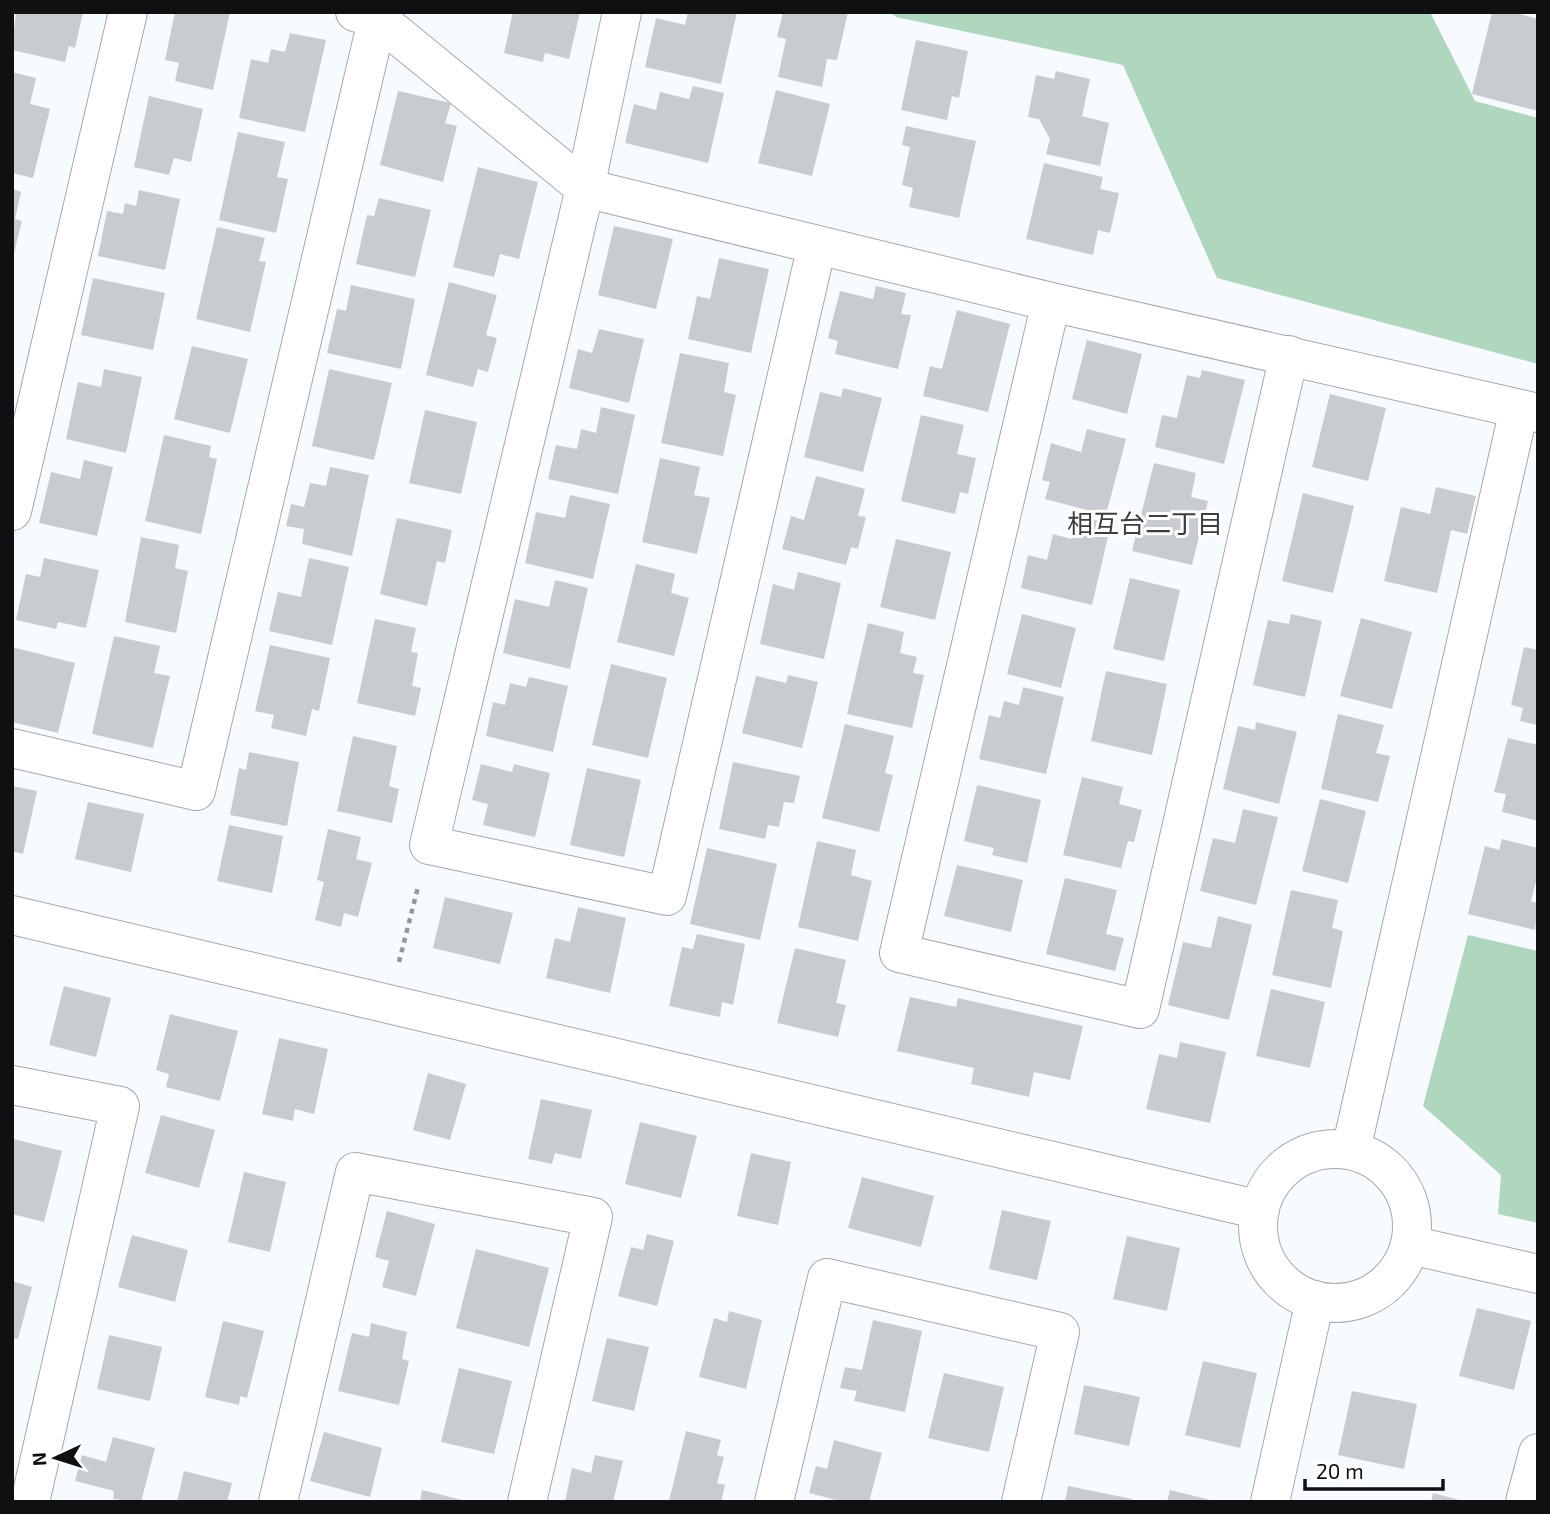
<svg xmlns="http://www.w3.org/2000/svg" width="1550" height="1514" font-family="'Exo 2','Noto Sans JP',sans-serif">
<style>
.green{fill:#aed7bd}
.building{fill:#c8ccd1}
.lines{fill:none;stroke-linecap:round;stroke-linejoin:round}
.street-casing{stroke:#a5a9ae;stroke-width:40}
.secondary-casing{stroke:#a5a9ae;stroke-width:40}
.path{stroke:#95979a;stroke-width:4.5;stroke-dasharray:5 5;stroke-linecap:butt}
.street{stroke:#fff;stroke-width:38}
.secondary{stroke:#fff;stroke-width:38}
.labels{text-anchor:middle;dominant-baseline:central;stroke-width:6;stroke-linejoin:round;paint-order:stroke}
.neighbourhood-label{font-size:26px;fill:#3a3d41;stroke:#fff}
</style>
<rect width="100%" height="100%" fill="#f7fafe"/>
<g class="green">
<path d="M889,12H1430L1475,101L1538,118V364L1217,278L1123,65L896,17Z"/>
<path d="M1468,935L1538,951V1223L1498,1214L1501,1175L1423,1106Z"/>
</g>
<g class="building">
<path d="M16,12H83L75,48L69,46L65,62L12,50Z"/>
<path d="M175,12H230L213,90L175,81L179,63L165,60Z"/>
<path d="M513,12H580L569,59L545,53L543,62L504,53Z"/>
<path d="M688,12H737L721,84L645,67L656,18L685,25Z"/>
<path d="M783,12H848L837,60L827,59L822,87L778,77L786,39L777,37Z"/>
<path d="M1492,12H1513L1538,19V111L1472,94Z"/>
<path d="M290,33L326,40L305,132L239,118L251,59L268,63L271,49L285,52Z"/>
<path d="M916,40L968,51L959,98L952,96L947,120L901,110Z"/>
<path d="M1056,71L1090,79L1082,116L1109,123L1100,166L1046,154L1050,139L1039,119L1028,117L1036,75L1054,79Z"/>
<path d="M12,72L36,78L30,104L50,109L33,178L12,173Z"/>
<path d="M693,86L724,93L708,163L625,143L634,104L656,110L660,92L689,99Z"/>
<path d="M776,90L830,104L812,176L758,163Z"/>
<path d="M398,91L451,103L445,123L457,126L443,182L380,165Z"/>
<path d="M149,96L203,109L191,162L174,158L169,175L134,167Z"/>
<path d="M906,126L976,141L959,218L909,207L913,188L902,185L910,147L902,145Z"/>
<path d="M238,132L285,142L277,177L288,179L276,233L219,220Z"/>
<path d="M1044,163L1103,177L1100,189L1119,193L1110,233L1098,230L1093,255L1026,239Z"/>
<path d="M478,167L538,182L519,259L500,254L494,277L453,267Z"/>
<path d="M12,189L21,192L15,219L22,221L13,257Z"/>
<path d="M139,190L180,199L165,270L98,256L107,211L123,214L125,203L136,206Z"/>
<path d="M379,198L431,210L415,277L356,264L367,215L374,216Z"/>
<path d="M614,226L673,239L656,309L598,295Z"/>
<path d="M217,227L265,238L259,261L266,262L250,332L196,319Z"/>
<path d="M719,258L769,269L751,353L688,339L697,296L710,299Z"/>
<path d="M93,278L165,293L153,350L81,335Z"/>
<path d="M449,282L497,295L486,335L497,338L488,372L478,369L473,387L426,375Z"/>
<path d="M351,285L415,299L401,369L327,353L337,309L346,311Z"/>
<path d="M876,286L906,293L901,314L911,315L898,369L835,354L838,341L828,338L840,291L873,299Z"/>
<path d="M957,310L1010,324L988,412L923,396L930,366L942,369Z"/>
<path d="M599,329L644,339L629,403L569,388L578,349L592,353Z"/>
<path d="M1087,340L1142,354L1127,414L1072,399Z"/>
<path d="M192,346L248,359L230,433L174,419Z"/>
<path d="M680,353L729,363L724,392L736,395L723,456L661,443Z"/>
<path d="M104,369L142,377L126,453L66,439L78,382L101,387Z"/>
<path d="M329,369L392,383L374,460L312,446Z"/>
<path d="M1202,370L1245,380L1224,464L1155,447L1162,415L1177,418L1187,375L1200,378Z"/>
<path d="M843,388L882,398L863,472L804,457L820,392L841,397Z"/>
<path d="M1330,394L1386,408L1368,481L1312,467Z"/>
<path d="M601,407L635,415L618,494L548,479L556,445L577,449L581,429L596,433Z"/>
<path d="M425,410L477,422L461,494L409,483Z"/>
<path d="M921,415L964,425L957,454L976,458L968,494L960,492L955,514L901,501Z"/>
<path d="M1087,429L1126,439L1106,515L1045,499L1050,482L1042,480L1051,443L1081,452Z"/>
<path d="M164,435L211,446L209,457L217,459L201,534L145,521Z"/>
<path d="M660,458L700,467L694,495L710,498L697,554L642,542Z"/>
<path d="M84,460L113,467L97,536L39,523L51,472L80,479Z"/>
<path d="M1154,463L1196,473L1191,497L1208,501L1192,565L1132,551Z"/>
<path d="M330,467L369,475L352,556L302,544L304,529L286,526L291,504L304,507L310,483L326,486Z"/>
<path d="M816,476L865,489L858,516L866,517L858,549L851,547L846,565L782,549L791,516L804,520Z"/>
<path d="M1436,487L1476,496L1467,534L1451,530L1437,593L1384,581L1401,507L1430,514Z"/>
<path d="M1303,493L1354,506L1333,593L1282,581Z"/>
<path d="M570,495L610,504L593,579L525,563L536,512L565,518Z"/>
<path d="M1076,515L1111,524L1092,605L1021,588L1028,555L1047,560L1053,534L1071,539Z"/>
<path d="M397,518L452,530L445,563L437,561L427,606L380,594Z"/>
<path d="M141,537L179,545L175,568L188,571L176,633L125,622Z"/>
<path d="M896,539L951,552L935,620L880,607Z"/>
<path d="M44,558L99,570L86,628L58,622L56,629L16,620L26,574L40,577Z"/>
<path d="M309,558L349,567L332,645L269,631L278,592L301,597Z"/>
<path d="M636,564L675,574L671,593L689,598L674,656L617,642Z"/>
<path d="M798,572L841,583L824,659L760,644L773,584L794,590Z"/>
<path d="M1130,578L1180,590L1164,661L1113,649Z"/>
<path d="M555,580L588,588L570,669L503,653L515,599L549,607Z"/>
<path d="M1022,614L1076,628L1061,688L1007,674Z"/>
<path d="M1291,614L1322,621L1305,697L1253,685L1268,620L1289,624Z"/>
<path d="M1361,618L1412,632L1392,709L1340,696Z"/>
<path d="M375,619L416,628L411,652L418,653L412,686L421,688L415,716L357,703Z"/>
<path d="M868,623L904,632L900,653L917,657L913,673L924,675L912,728L847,714Z"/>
<path d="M114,636L160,646L154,673L170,676L153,748L92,734Z"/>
<path d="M270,645L330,658L319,711L312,709L306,736L271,728L274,715L255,711Z"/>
<path d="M12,647L75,663L58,733L12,722Z"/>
<path d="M1524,647L1538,650V725L1520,721L1523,708L1511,705Z"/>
<path d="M611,664L667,678L648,758L592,745Z"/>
<path d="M1106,671L1167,684L1152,755L1091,741Z"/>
<path d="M788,675L818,682L802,748L742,733L756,676L786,683Z"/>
<path d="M529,677L568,686L553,752L486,736L493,702L505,705L510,683L526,687Z"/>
<path d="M1023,687L1064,697L1046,774L979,759L989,715L1000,718L1004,701L1019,705Z"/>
<path d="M1338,714L1384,725L1376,753L1390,756L1378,802L1321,789Z"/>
<path d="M1256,722L1297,732L1279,804L1223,789L1238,726L1255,730Z"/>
<path d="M845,724L894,736L885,773L893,775L879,832L822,818Z"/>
<path d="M353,736L397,746L389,786L399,789L392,823L337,811Z"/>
<path d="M1508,738L1538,745V821L1502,812L1506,794L1494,792Z"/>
<path d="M249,752L299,762L287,826L230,815L239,768L246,770Z"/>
<path d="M733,762L800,776L794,803L784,802L779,827L768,825L765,839L719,829Z"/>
<path d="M481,764L512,772L514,764L550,773L535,837L483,825L488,804L472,800Z"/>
<path d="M587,768L641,780L624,857L570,845Z"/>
<path d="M1082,777L1123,787L1119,804L1142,810L1134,842L1128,841L1121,868L1063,855Z"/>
<path d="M977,785L1041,800L1027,863L992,855L994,848L964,841Z"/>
<path d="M12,786L37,791L23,854L12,851Z"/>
<path d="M1320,799L1366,811L1348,883L1302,871Z"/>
<path d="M88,802L144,814L131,872L75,859Z"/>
<path d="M1243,809L1278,817L1256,905L1200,891L1213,838L1235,843Z"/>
<path d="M229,825L283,836L272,893L217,881Z"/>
<path d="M328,829L361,837L356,859L372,863L358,917L344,913L341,927L315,920L324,882L317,880Z"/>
<path d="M1502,839L1538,848V874L1531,901L1538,903L1535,930L1468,914L1485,846L1499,850Z"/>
<path d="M817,841L856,850L851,875L872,881L858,941L798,927Z"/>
<path d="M707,848L777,864L760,940L690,924Z"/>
<path d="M957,865L1023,880L1011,932L944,916Z"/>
<path d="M1065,878L1117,890L1106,934L1124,938L1115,971L1046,954Z"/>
<path d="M1291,890L1338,900L1332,928L1343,931L1331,988L1272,975Z"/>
<path d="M445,897L513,913L500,964L433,948Z"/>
<path d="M578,907L626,918L610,993L546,978L555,938L570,942Z"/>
<path d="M1218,916L1252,925L1229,1020L1168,1005L1183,942L1211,948Z"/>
<path d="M697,934L745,944L733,1005L722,1002L720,1017L669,1006L682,947L693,949Z"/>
<path d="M795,948L846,960L836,1003L846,1005L838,1037L777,1023Z"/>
<path d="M64,986L111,998L96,1057L49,1045Z"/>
<path d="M1271,989L1325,1002L1310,1068L1256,1056Z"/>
<path d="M910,997L956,1007L958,998L1083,1026L1070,1080L1034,1072L1029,1097L971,1084L974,1068L897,1051Z"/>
<path d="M170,1014L238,1031L220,1101L166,1087L169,1074L156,1070Z"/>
<path d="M279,1038L328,1049L314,1114L295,1109L293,1121L262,1114Z"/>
<path d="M1180,1042L1226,1052L1210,1123L1146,1109L1159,1054L1177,1058Z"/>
<path d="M428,1073L466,1084L450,1140L413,1130Z"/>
<path d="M541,1099L592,1110L581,1159L555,1153L552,1164L528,1159Z"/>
<path d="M161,1115L215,1130L199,1188L145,1173Z"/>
<path d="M640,1122L697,1136L681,1198L625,1184Z"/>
<path d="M14,1139L62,1151L44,1222L12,1214Z"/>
<path d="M751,1153L791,1162L778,1225L737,1216Z"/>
<path d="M244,1172L286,1182L270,1252L228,1242Z"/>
<path d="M862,1177L934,1196L921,1247L848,1228Z"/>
<path d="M1002,1210L1051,1221L1037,1280L989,1269Z"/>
<path d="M387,1211L435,1224L416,1296L382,1287L389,1261L375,1257Z"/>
<path d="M647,1234L674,1241L657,1306L618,1296L631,1247L643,1250Z"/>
<path d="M132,1235L188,1250L175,1302L118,1287Z"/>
<path d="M1127,1236L1180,1248L1167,1311L1113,1299Z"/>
<path d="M476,1249L549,1268L529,1347L456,1328Z"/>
<path d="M12,1281L32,1287L18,1339L12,1338Z"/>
<path d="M1477,1308L1531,1321L1514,1390L1459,1376Z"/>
<path d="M729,1311L762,1320L746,1389L699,1377L714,1318L727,1322Z"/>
<path d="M873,1320L922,1331L905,1412L854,1401L857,1391L840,1388L845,1367L862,1370Z"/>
<path d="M223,1321L264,1331L247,1398L240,1396L239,1405L205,1397Z"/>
<path d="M371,1323L407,1332L402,1359L409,1361L399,1405L338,1391L352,1333L369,1337Z"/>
<path d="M109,1335L162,1347L150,1401L97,1389Z"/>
<path d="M607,1338L649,1347L634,1411L592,1401Z"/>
<path d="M1203,1361L1257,1373L1240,1448L1185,1435Z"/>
<path d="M459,1368L512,1381L494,1454L441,1442Z"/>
<path d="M944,1373L1004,1387L989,1452L928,1438Z"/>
<path d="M1084,1385L1140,1397L1129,1446L1074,1434Z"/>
<path d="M1352,1391L1417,1404L1404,1469L1338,1455Z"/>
<path d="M686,1431L721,1440L717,1455L724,1457L717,1483L725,1485L721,1502L669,1501Z"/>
<path d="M324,1432L382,1448L370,1497L310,1481Z"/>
<path d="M113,1437L155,1448L141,1502L113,1499L114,1491L75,1481L82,1455L106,1462Z"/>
<path d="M834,1440L882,1453L869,1502H844L809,1493L816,1466L827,1469Z"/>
<path d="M595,1455L623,1461L613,1502H565L572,1468L591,1473Z"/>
<path d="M184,1471L232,1483L227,1502H177Z"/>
<path d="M1068,1486L1132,1499V1502H1065Z"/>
<path d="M422,1490L466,1501L465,1502H420Z"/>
<path d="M1170,1490L1215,1501V1502H1167Z"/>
<path d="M1433,1493L1463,1501V1502H1431Z"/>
</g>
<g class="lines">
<g class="street-casing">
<g id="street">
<path d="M355,12L378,19L585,188L1051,302L1538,413"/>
<path d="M622,12L585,188L429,845L667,896L817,245"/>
<path d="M1051,302L899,953L1140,1009L1289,355"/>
<path d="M12,511L128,12"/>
<path d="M12,748L196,791L379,12"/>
<path d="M12,1085L120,1106L30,1502"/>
<path d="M1351,1150L1519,409"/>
<path d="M278,1502L355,1172L593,1217L527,1502"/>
<path d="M774,1502L827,1278L1060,1332L1021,1502"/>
<path d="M1270,1502L1315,1300"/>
<path d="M1525,1502L1538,1453"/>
</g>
</g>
<g class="secondary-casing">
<g id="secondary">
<path d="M12,915L1260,1210"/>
<circle cx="1335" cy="1226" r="77"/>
<path d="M1410,1245L1538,1274"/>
</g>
</g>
<path class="path" d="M399,962L418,887"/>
<use href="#street" class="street"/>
<use href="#secondary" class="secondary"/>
</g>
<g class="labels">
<g class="neighbourhood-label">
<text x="1145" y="522">相互台二丁目</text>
</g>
</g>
<rect width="1550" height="1514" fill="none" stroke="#0f1012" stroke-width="28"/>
<g transform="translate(56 1458) rotate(266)" stroke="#ffffff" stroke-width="5" paint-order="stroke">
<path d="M0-5L12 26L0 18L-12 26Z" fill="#0f1012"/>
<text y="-10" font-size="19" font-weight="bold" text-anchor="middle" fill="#0f1012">N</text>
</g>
<path d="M1305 1479v10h138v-10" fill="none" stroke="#0f1012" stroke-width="3.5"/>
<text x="1316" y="1479" font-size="21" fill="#0f1012" stroke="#ffffff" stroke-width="5" paint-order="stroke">20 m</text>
</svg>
